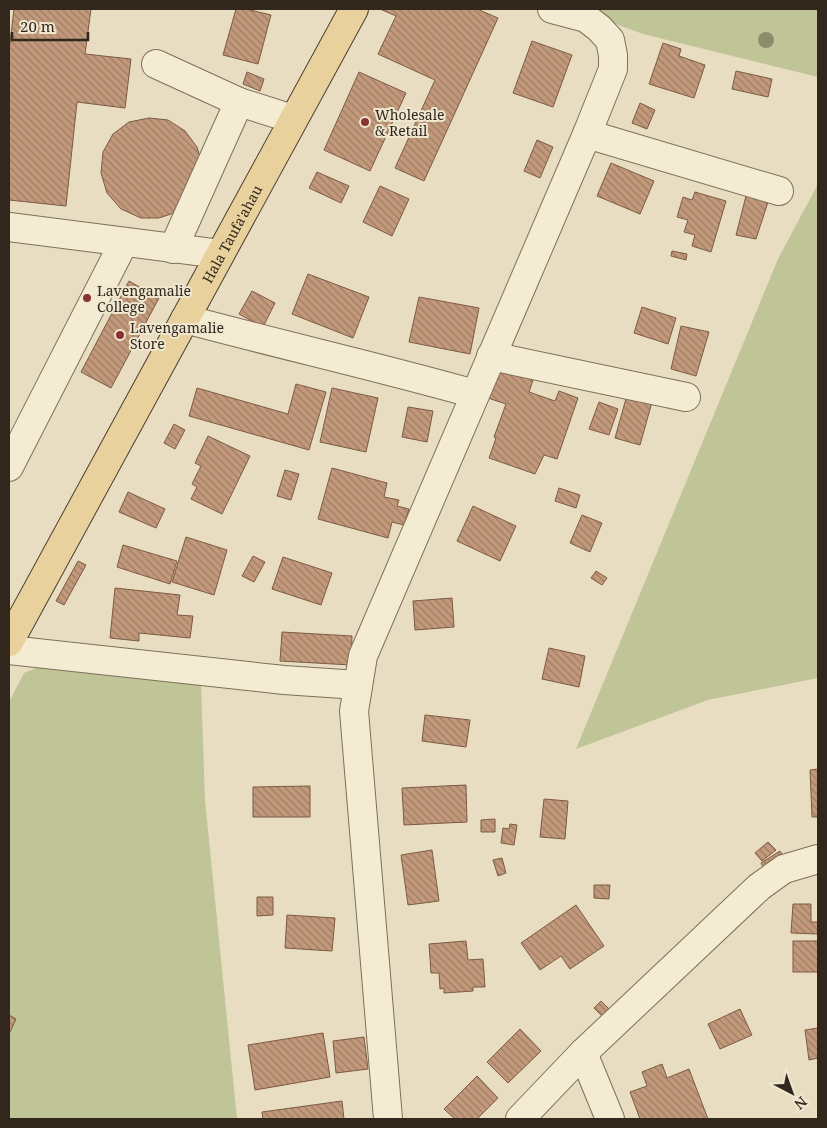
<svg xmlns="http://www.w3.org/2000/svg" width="827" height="1128" font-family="'Noto Serif',serif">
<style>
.green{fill:#bfc596}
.building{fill:url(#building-back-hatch);stroke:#7c5a43}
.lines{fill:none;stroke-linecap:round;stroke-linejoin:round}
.minor-casing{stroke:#7f6f5b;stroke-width:30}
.major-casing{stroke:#4d3d2f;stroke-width:30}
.minor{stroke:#f4ebd3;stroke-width:28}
.major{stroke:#e8d19c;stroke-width:28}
.tree{fill:#8c8d6c}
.poi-dot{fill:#883231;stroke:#f0e7d0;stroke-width:2}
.labels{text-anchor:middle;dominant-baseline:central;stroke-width:4;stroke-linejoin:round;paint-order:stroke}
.poi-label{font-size:14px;fill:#31271d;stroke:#f0e7d0;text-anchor:start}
.street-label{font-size:14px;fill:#31271d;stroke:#f0e7d0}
</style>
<defs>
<pattern id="building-back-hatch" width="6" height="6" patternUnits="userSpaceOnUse" patternTransform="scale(1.25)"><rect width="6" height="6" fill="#c2997b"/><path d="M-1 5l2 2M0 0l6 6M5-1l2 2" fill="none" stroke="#9e7d64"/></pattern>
</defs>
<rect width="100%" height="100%" fill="#e8ddc1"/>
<g class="green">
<path d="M588,9H818V77L643,34L586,13Z"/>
<path d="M818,184V678L708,700L576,749L778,259Z"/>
<path d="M44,665L201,684L205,800L237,1119H9V702L24,673Z"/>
</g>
<g class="building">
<path d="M14,9H91L85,54L131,59L125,108L77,102L66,206L9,200V51Z"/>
<path d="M236,9H246L271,15L258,64L223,55Z"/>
<path d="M380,9H477L498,18L424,181L395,168L435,80L378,54L396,16Z"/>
<path d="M532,41L572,55L553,107L513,93Z"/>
<path d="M663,43L681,49L679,56L705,65L694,98L649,84Z"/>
<path d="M736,71L772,79L768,97L732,89Z"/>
<path d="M247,72L264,79L260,91L243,84Z"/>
<path d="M359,72L406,93L370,171L324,150Z"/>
<path d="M640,103L655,110L647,129L632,123Z"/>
<path d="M149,118L168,120L185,131L197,147L202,164L177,212L159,218H141L121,209L107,193L101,173L103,152L113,134L129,122Z"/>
<path d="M537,140L553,147L540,178L524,171Z"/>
<path d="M611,163L654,181L640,214L597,196Z"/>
<path d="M317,172L349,186L341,203L309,188Z"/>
<path d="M380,186L409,199L392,236L363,222Z"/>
<path d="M695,192L726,201L711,252L692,246L695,235L684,232L688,220L677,217L683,197L692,200Z"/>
<path d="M746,196L768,202L756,239L736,235Z"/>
<path d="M672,251L687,254L686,260L671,256Z"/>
<path d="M308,274L369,297L353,338L292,314Z"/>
<path d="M129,281L159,298L111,388L81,372Z"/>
<path d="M252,291L275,303L263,327L239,314Z"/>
<path d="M419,297L479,308L470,354L409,342Z"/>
<path d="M642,307L676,318L668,344L634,333Z"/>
<path d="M681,326L709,332L696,376L671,369Z"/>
<path d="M498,368L533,380L529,392L555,401L559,391L578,398L557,459L544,455L535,474L489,458L496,438L494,437L506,404L488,398Z"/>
<path d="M296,384L326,392L309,450L189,416L197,388L288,414Z"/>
<path d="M332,388L378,398L366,452L320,442Z"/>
<path d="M629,388L654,395L640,445L615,438Z"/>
<path d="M599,402L618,409L609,435L589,429Z"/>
<path d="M408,407L433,411L427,442L402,437Z"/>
<path d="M174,424L185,430L175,449L164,443Z"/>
<path d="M208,436L250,456L222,514L191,499L197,487L192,484L201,466L195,463Z"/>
<path d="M332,468L387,483L384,497L399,500L397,506L409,509L404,525L392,522L388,538L318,519Z"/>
<path d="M285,470L299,474L291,500L277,496Z"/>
<path d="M559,488L580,495L576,508L555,501Z"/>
<path d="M128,492L165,509L156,528L119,512Z"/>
<path d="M473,506L516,526L500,561L457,541Z"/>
<path d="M582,515L602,523L590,552L570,543Z"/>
<path d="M186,537L227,550L214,595L172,582Z"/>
<path d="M123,545L177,561L170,584L117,567Z"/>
<path d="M253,556L265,562L254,582L242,576Z"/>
<path d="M283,557L332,573L321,605L272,589Z"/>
<path d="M78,561L86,565L64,605L56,601Z"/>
<path d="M596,571L607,578L602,585L591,578Z"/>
<path d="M115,588L180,595L177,615L193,616L190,638L139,633V641L110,638Z"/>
<path d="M452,598L454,627L415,630L413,601Z"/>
<path d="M282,632L352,636L351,665L280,661Z"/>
<path d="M549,648L585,656L579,687L542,679Z"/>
<path d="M425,715L470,720L466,747L422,741Z"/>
<path d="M818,769V817H812L810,770Z"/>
<path d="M466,785L467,822L404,825L402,788Z"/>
<path d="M310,786V817H253V787Z"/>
<path d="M544,799L568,801L565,839L540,837Z"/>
<path d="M495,819V832H481V820Z"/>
<path d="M510,824L517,825L514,845L501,843L503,828L509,829Z"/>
<path d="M768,842L776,850L762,861L755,853Z"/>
<path d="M432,850L439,901L408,905L401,855Z"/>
<path d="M780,851L785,859L765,871L761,863Z"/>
<path d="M502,858L506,873L498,876L493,860Z"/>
<path d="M594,885H610L609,899L594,898Z"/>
<path d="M257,897H273V915L257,916Z"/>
<path d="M793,904H811V922H818V934L791,933Z"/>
<path d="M576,905L604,946L570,969L561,956L540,970L521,943Z"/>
<path d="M287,915L335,918L332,951L285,948Z"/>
<path d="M466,941L468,960L483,959L485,987H473V991L444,993V988L440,989L439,973H431L429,944Z"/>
<rect x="793" y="941" width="25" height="31"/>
<path d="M601,1001L613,1013L606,1020L594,1008Z"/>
<path d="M740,1009L752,1035L720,1049L708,1024Z"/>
<path d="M9,1015L16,1019L9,1034Z"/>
<path d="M818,1028V1058L809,1060L805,1030Z"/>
<path d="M520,1029L541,1051L508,1083L487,1062Z"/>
<path d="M323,1033L330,1077L255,1090L248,1045Z"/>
<path d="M364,1037L368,1069L336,1073L333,1041Z"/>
<path d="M662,1064L667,1078L689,1069L708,1119H640L630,1092L647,1086L642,1072Z"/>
<path d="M477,1076L498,1098L477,1119H455L444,1109Z"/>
<path d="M342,1101L344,1119H263L262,1112Z"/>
</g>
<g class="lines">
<g class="minor-casing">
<g id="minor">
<path d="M156,64L239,102L293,119"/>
<path d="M587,134L779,191"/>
<path d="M9,227L220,254"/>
<path d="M173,249L239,102"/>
<path d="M185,319C282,345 379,367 475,394"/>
<path d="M491,356L686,397"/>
<path d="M9,467L124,242"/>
<path d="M9,650L284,680L358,685"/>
<path d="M583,1053L610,1119"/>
<path d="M388,1119L354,711L363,656L587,134L613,69V55L610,40L599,28L586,18L552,9"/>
<path d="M520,1119L583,1053L759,887L784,869L818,859"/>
</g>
</g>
<g class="major-casing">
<g id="major">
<path id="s1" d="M9,642L354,9"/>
</g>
</g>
<use href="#minor" class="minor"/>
<use href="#major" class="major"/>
</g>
<circle class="tree" cx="766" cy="40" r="8"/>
<g class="poi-dot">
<circle cx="365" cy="122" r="5"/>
<circle cx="87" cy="298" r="5"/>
<circle cx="120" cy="335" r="5"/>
</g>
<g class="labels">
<g class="poi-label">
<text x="375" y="114">Wholesale<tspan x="375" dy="16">&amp; Retail</tspan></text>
<text x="97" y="290">Lavengamalie<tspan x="97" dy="16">College</tspan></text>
<text x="130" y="327">Lavengamalie<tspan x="130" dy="16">Store</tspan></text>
</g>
<g class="street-label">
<text stroke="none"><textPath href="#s1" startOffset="465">Hala Taufa'ahau</textPath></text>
</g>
</g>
<rect width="827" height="1128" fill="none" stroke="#31271d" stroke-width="20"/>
<g transform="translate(792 1093) rotate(139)" stroke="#f0e7d0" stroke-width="4" paint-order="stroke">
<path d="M0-4L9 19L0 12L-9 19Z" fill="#31271d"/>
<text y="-8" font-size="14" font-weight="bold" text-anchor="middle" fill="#31271d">N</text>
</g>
<path d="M12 32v8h76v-8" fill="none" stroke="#31271d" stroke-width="2.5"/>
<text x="20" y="32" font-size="15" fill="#31271d" stroke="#f0e7d0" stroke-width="4" paint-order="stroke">20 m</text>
</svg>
